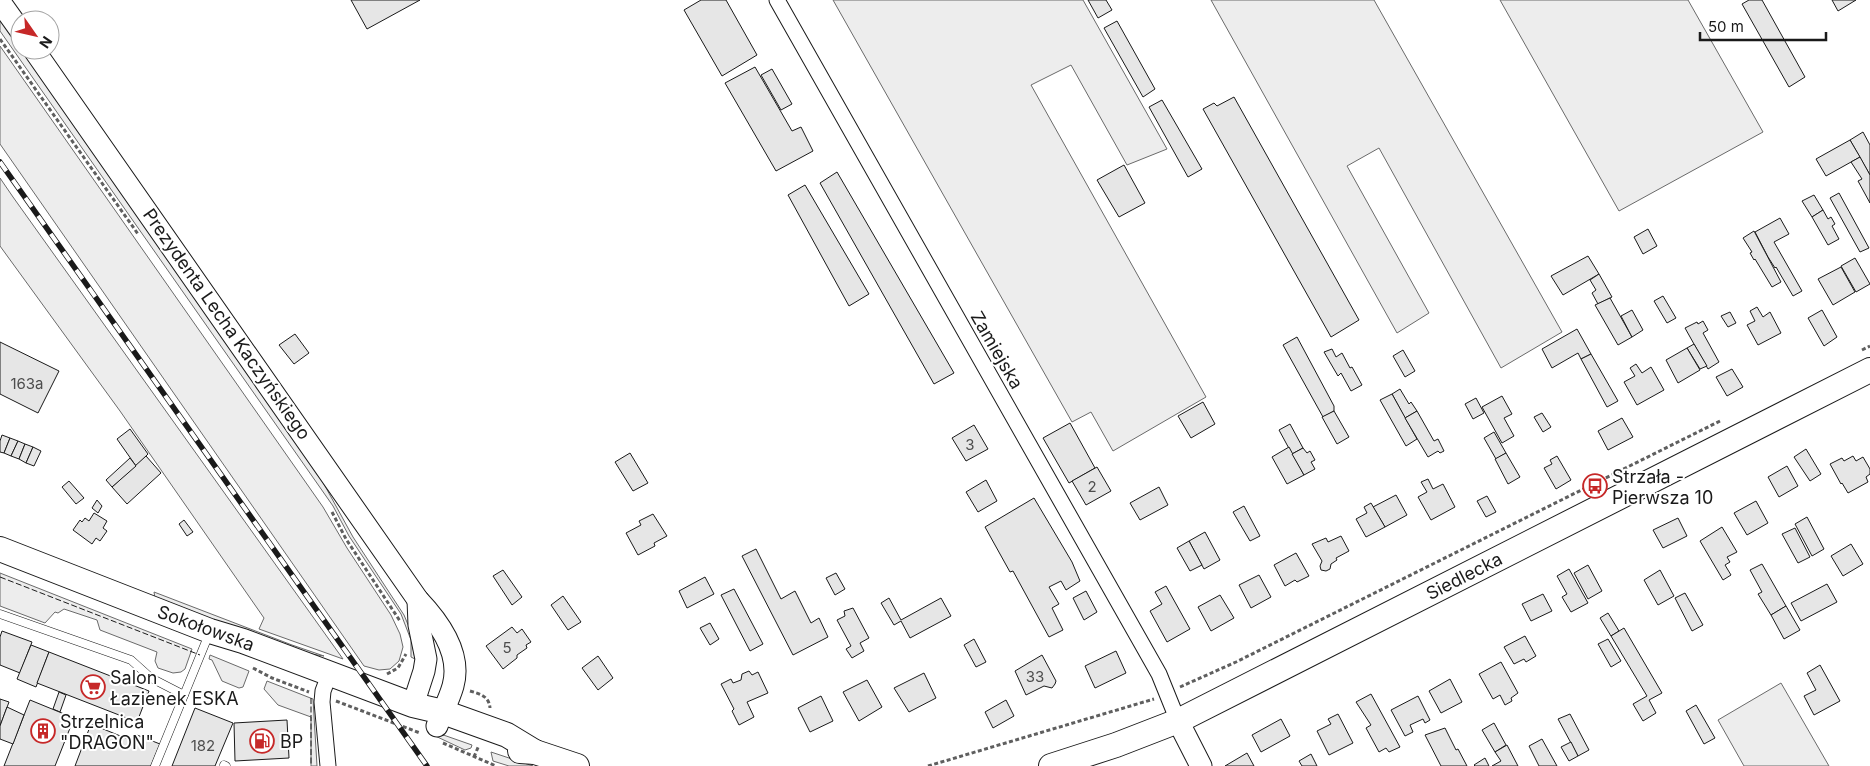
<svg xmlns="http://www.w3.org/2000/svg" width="1870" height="766" font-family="Inter,sans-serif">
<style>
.built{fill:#ededed;stroke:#6a6a6a}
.building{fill:#e6e6e6;stroke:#1a1a1a}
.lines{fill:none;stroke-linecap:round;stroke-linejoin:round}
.lane-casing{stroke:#1a1a1a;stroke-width:9}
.street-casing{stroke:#1a1a1a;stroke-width:17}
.secondary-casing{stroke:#1a1a1a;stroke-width:23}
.primary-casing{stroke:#1a1a1a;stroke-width:26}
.path{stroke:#5f5f5f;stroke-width:3;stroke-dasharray:4 2.5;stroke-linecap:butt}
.lane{stroke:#fff;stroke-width:8}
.street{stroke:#fff;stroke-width:15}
.secondary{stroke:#fff;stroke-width:21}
.primary{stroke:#fff;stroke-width:24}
.rail-casing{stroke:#1a1a1a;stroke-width:5.5}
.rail{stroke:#fff;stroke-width:4;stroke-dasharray:11;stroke-linecap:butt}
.fence{stroke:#1a1a1a;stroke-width:1;stroke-dasharray:6 2.5;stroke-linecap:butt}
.labels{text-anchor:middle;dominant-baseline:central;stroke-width:4;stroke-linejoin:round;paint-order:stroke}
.number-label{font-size:15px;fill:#4d4d4d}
.street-label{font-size:18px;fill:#1a1a1a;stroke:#fff}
.poi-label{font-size:18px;fill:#1a1a1a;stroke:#fff;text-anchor:start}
</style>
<rect width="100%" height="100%" fill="#fff"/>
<g class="built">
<path d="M833,0H1083L1167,149L1127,165L1071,65L1031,85L1206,397L1113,451L1091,412L1072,422Z"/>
<path d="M1211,0H1374L1562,332L1501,368L1379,148L1347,166L1429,313L1397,333Z"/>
<path d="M1500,0H1688L1763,132L1619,211Z"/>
<path d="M0,18L20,46V50H23L314,466L353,537L404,615L409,627L415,659L411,657V640L401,614L349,536L333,506L0,31Z"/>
<path d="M0,46L323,507L347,548L391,615L400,634L403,647L399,661L390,669L379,670L364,666L0,144Z"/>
<path d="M0,178L13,197L343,659L259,629L264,618L120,411L0,246Z"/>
<path d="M0,573L192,649L185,669L181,672L173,673L158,668L155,661L157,652L100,630L97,620L64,609L58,613L55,612L45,623L0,606Z"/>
<path d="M154,592L292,645L324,656L292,651L155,598Z"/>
<path d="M210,655L249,671L243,687L239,688L222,681L212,660L209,659Z"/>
<path d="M267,681L313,699L317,766H311V717L278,705L264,689Z"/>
<path d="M1781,683L1829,766H1744L1718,720Z"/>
<path d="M432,731L472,745L471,748L465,750L431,734Z"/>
<path d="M491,752L533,766H509L493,761Z"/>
</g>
<g class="building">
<path d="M351,0H420L367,29Z"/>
<path d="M701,0H726L757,55L722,76L684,10Z"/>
<path d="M1088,0H1106L1112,10L1098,18Z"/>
<path d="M1749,0H1762L1805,77L1789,87L1742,4Z"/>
<path d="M1832,0H1856L1838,11Z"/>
<path d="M1117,21L1155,89L1143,97L1104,28Z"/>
<path d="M755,67L792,131L801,127L813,151L776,171L725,83Z"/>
<path d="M772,69L792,104L781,110L761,75Z"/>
<path d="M1234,97L1359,320L1331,337L1203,109L1214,103L1217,106Z"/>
<path d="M1162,100L1202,169L1188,177L1149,107Z"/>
<path d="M1863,132L1870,145V175L1850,140Z"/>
<path d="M1850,140L1860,157L1826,176L1816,159Z"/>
<path d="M1860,157L1870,175V203L1858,181L1862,179L1851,162Z"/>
<path d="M1124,165L1145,203L1119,217L1097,180Z"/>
<path d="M837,172L954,373L934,384L820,183Z"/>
<path d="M805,185L869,294L849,306L788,195Z"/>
<path d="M1839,193L1869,248L1860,252L1830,198Z"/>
<path d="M1814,195L1823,210L1812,217L1802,201Z"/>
<path d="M1823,210L1828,219L1831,217L1835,224L1832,226L1839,239L1828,245L1812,217Z"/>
<path d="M1780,218L1789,234L1774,242L1802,291L1793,296L1776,267L1775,268L1768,257L1755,232Z"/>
<path d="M1648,229L1657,246L1643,254L1634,237Z"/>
<path d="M1754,231L1781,282L1772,287L1755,259L1754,260L1750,253L1752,252L1743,238Z"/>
<path d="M1588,256L1599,274L1563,295L1551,276Z"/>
<path d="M1855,258L1870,284L1856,292L1841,266Z"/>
<path d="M1841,267L1855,292L1833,305L1818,279Z"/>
<path d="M1599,274L1612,297L1598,304L1592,293L1596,290L1590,280Z"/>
<path d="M1663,296L1676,318L1667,323L1654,301Z"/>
<path d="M1610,298L1632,337L1618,345L1595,305Z"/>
<path d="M1757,307L1763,317L1770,312L1781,333L1758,345L1747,325L1755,321L1750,311Z"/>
<path d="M1632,310L1643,330L1632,337L1621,316Z"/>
<path d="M1822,310L1837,337L1824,346L1808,318Z"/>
<path d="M1730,312L1736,323L1728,327L1721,316Z"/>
<path d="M1703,321L1708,330L1703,333L1719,362L1708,369L1685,328L1697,322L1698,324Z"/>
<path d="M1577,329L1591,354L1581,359L1578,353L1552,368L1542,349Z"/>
<path d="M295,334L309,353L294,364L279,345Z"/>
<path d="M1297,337L1334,406V411L1323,417L1283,345Z"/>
<path d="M0,342L59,371L38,413L0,394Z"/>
<path d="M1694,344L1707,366L1700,369L1687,348Z"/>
<path d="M1687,348L1700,370L1678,383L1666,360Z"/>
<path d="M1332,349L1336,357L1342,353L1350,368L1352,367L1362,385L1351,391L1341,373L1338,376L1324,352Z"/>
<path d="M1403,350L1415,371L1405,377L1393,356Z"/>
<path d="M1591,354L1618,401L1607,407L1581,359Z"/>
<path d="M1636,364L1642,373L1651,367L1664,390L1637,405L1624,382L1635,376L1630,368Z"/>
<path d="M1732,369L1743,387L1727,396L1716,377Z"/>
<path d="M1400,389L1409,404L1411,402L1417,411L1405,418L1392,394Z"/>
<path d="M1392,394L1417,439L1406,446L1380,400Z"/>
<path d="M1502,396L1512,414L1504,418L1514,436L1502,443L1482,407Z"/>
<path d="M1476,398L1484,413L1473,419L1465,404Z"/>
<path d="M1203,402L1215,424L1191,438L1178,416Z"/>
<path d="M1334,411L1349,437L1337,444L1322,417Z"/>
<path d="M1417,411L1434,441L1438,439L1444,451L1440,453L1438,451L1428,457L1405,418Z"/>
<path d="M1542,413L1551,427L1543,432L1534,417Z"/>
<path d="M1622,418L1633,437L1608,450L1598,431Z"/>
<path d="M1070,423L1095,468L1069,483L1043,438Z"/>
<path d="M1290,424L1303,448L1292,454L1279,430Z"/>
<path d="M974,425L988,449L966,461L952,438Z"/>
<path d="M130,429L148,454L136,466L117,439Z"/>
<path d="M1494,432L1506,453L1496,459L1484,438Z"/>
<path d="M2,435L10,438L4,453L0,452V441Z"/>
<path d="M10,438L18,441L11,456L4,453Z"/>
<path d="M18,441L25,444L19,459L11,456Z"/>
<path d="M25,444L33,447L26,463L19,459Z"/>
<path d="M33,447L41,451L34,466L26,463Z"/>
<path d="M1289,447L1304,475L1287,484L1272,457Z"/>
<path d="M1303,448L1307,453L1310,451L1315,460L1311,462L1315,469L1304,475L1292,454Z"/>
<path d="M1806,449L1821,474L1810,481L1794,457Z"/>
<path d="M630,453L648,483L633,491L615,462Z"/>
<path d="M1506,453L1520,477L1508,484L1495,459Z"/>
<path d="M146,456L161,473L127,504L112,487Z"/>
<path d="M1557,456L1571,480L1556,489L1544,468L1552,464L1550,460Z"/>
<path d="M1853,456L1856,461L1863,457L1870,469V474L1866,477L1868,482L1848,493L1842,483L1841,484L1830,464L1842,458L1844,461Z"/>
<path d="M130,458L136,466L112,487L106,480Z"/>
<path d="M1787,466L1798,486L1779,497L1768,477Z"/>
<path d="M1097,467L1111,491L1086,505L1072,481Z"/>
<path d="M1428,479L1433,489L1443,484L1455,507L1431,520L1418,497L1427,492L1421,482Z"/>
<path d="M986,480L997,501L978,512L966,492Z"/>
<path d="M69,481L84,498L76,504L62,487Z"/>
<path d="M1159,487L1168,505L1140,520L1130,503Z"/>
<path d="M1396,495L1407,515L1385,527L1373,507Z"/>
<path d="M1487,496L1496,512L1486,517L1477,501Z"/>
<path d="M1034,498L1072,562L1080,581L1066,590L1061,581L1049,587L1059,604L1052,608L1063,630L1049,637L1013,571L1010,572L985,527Z"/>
<path d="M97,500L102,506L98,513L92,508Z"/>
<path d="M1756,501L1768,523L1747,535L1734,513Z"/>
<path d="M1371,503L1385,527L1366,537L1356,519L1367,513L1364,507Z"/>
<path d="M1244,506L1260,536L1250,541L1233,512Z"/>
<path d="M94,513L107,521L103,528L107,531L100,541L96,538L92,544L73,530L80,520L82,522L85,518L89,521Z"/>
<path d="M653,514L667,536L654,543L655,546L638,555L626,533L641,525L639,521Z"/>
<path d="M1807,517L1824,549L1812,556L1795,524Z"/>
<path d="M1678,518L1687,536L1663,548L1653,530Z"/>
<path d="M184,520L193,532L187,536L179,524Z"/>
<path d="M1722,527L1737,552L1727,557L1730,562L1725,565L1731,575L1723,580L1700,541Z"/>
<path d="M1795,528L1810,557L1798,563L1782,534Z"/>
<path d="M1205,532L1220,560L1204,569L1189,541Z"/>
<path d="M1341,536L1349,551L1336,558L1337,560L1331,564L1330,569L1326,571L1321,570L1320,566L1322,561L1312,544L1326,538L1328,542Z"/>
<path d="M1189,541L1202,565L1190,571L1177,548Z"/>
<path d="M1851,544L1863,564L1843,576L1831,556Z"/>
<path d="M756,549L781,599L795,591L811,623L819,618L828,637L793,655L742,556Z"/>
<path d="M1296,553L1309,576L1297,582L1295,580L1285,586L1274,565Z"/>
<path d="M1762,564L1786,606L1771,615L1758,594L1762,592L1750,570Z"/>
<path d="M1588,565L1602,591L1588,599L1574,573Z"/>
<path d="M1569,569L1588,603L1571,612L1562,597L1567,594L1557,576Z"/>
<path d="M503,570L522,597L512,605L493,576Z"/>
<path d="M1660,570L1674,596L1658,605L1644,580Z"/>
<path d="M836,573L845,589L835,595L826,578Z"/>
<path d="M1259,575L1271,597L1251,608L1239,585Z"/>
<path d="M705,577L714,594L687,608L679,591Z"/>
<path d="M1827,584L1837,602L1801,621L1791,603Z"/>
<path d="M1166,586L1190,629L1167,642L1150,611L1162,604L1155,592Z"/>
<path d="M734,589L763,644L750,651L721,595Z"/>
<path d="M1086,591L1097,612L1084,620L1073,598Z"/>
<path d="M1685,593L1703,625L1692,631L1675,598Z"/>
<path d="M1543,594L1552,611L1531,621L1522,604Z"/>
<path d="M1220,595L1234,618L1211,631L1198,607Z"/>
<path d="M563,596L581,622L568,630L551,605Z"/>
<path d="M889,598L901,620L941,598L951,616L910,638L901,621L894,625L881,603Z"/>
<path d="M1786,606L1800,630L1784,639L1771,615Z"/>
<path d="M853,608L869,638L860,643L864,651L852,658L846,649L851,646L837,620L845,616L844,611Z"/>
<path d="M1608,613L1619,631L1611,636L1600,618Z"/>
<path d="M710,623L719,639L710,645L700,628Z"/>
<path d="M512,627L517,633L522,629L531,642L526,645L527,648L517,655V658L503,669L486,646Z"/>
<path d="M1624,628L1662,693L1649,700L1656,713L1643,721L1633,704L1647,696L1611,636Z"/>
<path d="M2,631L32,642L20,673L0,665V637Z"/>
<path d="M1525,636L1536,656L1526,662L1524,659L1514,664L1504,647Z"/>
<path d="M974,639L986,662L976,667L964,645Z"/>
<path d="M1608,639L1621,661L1611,667L1598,644Z"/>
<path d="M31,645L49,652L36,687L17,679Z"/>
<path d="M1116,651L1126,673L1095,688L1085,666Z"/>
<path d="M49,652L149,691L137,722L37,683Z"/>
<path d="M1042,655L1056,681L1055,684L1052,688L1044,686L1026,695L1015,671Z"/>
<path d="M598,656L613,678L598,690L582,668Z"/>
<path d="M1501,662L1518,693L1511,698L1512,701L1505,705L1500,695L1493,699L1479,674Z"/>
<path d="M1820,665L1840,701L1814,715L1804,696L1816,690L1807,673Z"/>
<path d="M749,671L752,675L758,672L768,693L747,702L754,717L739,725L732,711L734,709L721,684L731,679L733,683L741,680L742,674Z"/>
<path d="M924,673L936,698L909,712L894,688Z"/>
<path d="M1450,679L1462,702L1441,713L1429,691Z"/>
<path d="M867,680L882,707L859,721L843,692Z"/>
<path d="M59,692L66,695L60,712L53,709Z"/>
<path d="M1371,694L1400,747L1389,752L1386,748L1379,752L1366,728L1371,725L1356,702Z"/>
<path d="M821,696L833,721L810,732L798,708Z"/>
<path d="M1418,696L1430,720L1425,723L1423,719L1410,725L1413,732L1405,736L1391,710Z"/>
<path d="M0,699L9,702L0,726Z"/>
<path d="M30,700L74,718L55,766H4Z"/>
<path d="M1006,700L1014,716L993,728L985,712Z"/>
<path d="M1696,705L1715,738L1704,744L1686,711Z"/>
<path d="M7,707L24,715L13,744L0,739V726Z"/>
<path d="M195,708L233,723L215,766H172Z"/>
<path d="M1338,714L1353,743L1329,755L1317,731L1331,724L1328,719Z"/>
<path d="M1570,714L1589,750L1578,756L1558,719Z"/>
<path d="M1281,719L1290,736L1261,752L1252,735Z"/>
<path d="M287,720L289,758L235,761L234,723Z"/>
<path d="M1494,723L1506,745L1495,752L1482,730Z"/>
<path d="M91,724L135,742L137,735L160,744L151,766H75Z"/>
<path d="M1445,728L1456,750L1458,749L1467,766H1441L1425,735Z"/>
<path d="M1542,739L1557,766H1539L1529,746Z"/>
<path d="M1571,742L1578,756L1569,761L1561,747Z"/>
<path d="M1507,745L1518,766H1492L1501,761L1495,752Z"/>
<path d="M1247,753L1254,766H1225Z"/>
<path d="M1311,754L1317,766H1302L1299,761Z"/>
<path d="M1485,758L1489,766H1475L1474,765Z"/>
</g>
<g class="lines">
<g class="lane-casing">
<g id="lane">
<path d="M0,614L131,660L151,678L184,695"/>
<path d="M224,765L226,766"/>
<path d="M155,766L209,634"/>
</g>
</g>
<g class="street-casing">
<g id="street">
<path d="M777,0L1159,674L1178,721"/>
<path d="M328,766L322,702L323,691L329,675"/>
</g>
</g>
<g class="secondary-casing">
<g id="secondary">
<path d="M0,2L20,30"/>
<path d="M34,50L418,600C439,622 462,654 453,686C449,700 442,713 437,726"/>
<path d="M413,705L424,671L426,659L419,625L418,600"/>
<path d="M1178,721L1201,766"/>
</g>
</g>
<g class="primary-casing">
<g id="primary">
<path d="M0,549L210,631L243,641L413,705L443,712L507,735L535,752"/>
<path d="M520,751L535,752L577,766"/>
<path d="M1051,766L1116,745L1178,721L1870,370"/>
</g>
</g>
<g class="path">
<path d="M0,39L138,234"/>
<path d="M1862,350L1870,346"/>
<path d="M332,512L346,539L400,621"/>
<path d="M253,668L272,678L309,692"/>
<path d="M387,674L398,668L406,654"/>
<path d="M1180,687L1236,662L1722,420"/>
<path d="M470,691C480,694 489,696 490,708"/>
<path d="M336,701L420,733"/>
<path d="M443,743L496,766"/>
<path d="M474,757L479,745"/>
<path d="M928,766L1154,699"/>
</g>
<use href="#lane" class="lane"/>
<use href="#street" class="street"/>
<use href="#secondary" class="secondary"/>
<use href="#primary" class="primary"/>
<g class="rail-casing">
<path id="rail" d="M0,162L427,766"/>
</g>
<use href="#rail" class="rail"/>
<g class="fence">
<path d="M0,577L200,655"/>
<path d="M311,698V766"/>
</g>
</g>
<defs>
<g id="bus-ring" transform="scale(1.25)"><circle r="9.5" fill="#fff" stroke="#c62828" stroke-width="1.5"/><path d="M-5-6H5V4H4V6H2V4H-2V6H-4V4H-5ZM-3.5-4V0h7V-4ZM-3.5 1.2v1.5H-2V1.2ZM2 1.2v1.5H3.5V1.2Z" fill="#c62828"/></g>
<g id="supermarket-ring" transform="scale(1.25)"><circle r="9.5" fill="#fff" stroke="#c62828" stroke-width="1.5"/><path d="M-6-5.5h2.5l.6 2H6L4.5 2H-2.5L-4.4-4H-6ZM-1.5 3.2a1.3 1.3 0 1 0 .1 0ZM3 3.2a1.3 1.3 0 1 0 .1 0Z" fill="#c62828"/></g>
<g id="building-ring" transform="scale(1.25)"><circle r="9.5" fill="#fff" stroke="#c62828" stroke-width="1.5"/><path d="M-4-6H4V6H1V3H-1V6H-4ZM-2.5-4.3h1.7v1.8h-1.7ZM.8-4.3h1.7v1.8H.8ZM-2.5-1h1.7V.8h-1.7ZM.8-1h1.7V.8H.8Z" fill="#c62828"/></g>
<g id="fuel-ring" transform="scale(1.25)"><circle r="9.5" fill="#fff" stroke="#c62828" stroke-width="1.5"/><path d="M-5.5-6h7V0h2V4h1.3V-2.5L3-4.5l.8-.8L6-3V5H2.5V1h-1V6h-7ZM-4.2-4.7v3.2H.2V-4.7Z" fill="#c62828"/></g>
</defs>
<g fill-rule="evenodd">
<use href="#bus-ring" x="1595" y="486"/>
<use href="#supermarket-ring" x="93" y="687"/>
<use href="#building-ring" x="43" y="731"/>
<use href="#fuel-ring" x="262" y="741"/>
</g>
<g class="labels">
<g class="number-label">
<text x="27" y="383">163a</text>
<text x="970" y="444">3</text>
<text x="1092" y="486">2</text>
<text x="507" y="647">5</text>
<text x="1035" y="676">33</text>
<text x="203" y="745">182</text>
</g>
<g class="street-label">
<text transform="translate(227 324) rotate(55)">Prezydenta Lecha Kaczyńskiego</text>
<text transform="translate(997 350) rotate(60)">Zamiejska</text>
<text transform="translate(1464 576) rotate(-27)">Siedlecka</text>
<text transform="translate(206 628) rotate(20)">Sokołowska</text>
</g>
<g class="poi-label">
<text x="1612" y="476">Strzała -<tspan x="1612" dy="21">Pierwsza 10</tspan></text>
<text x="110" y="677">Salon<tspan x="110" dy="21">Łazienek ESKA</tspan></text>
<text x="60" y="721">Strzelnica<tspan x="60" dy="21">"DRAGON"</tspan></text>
<text x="280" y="741">BP</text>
</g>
</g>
<g transform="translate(35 35) rotate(124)"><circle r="24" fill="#ffffff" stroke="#a3a3a3"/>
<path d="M0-4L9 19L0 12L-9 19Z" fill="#c62828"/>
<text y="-8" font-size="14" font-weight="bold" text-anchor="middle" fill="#1a1a1a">N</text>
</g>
<path d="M1700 32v8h126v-8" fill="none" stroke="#1a1a1a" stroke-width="2.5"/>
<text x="1708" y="32" font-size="15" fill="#1a1a1a" stroke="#ffffff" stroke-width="4" paint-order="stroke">50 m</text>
</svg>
